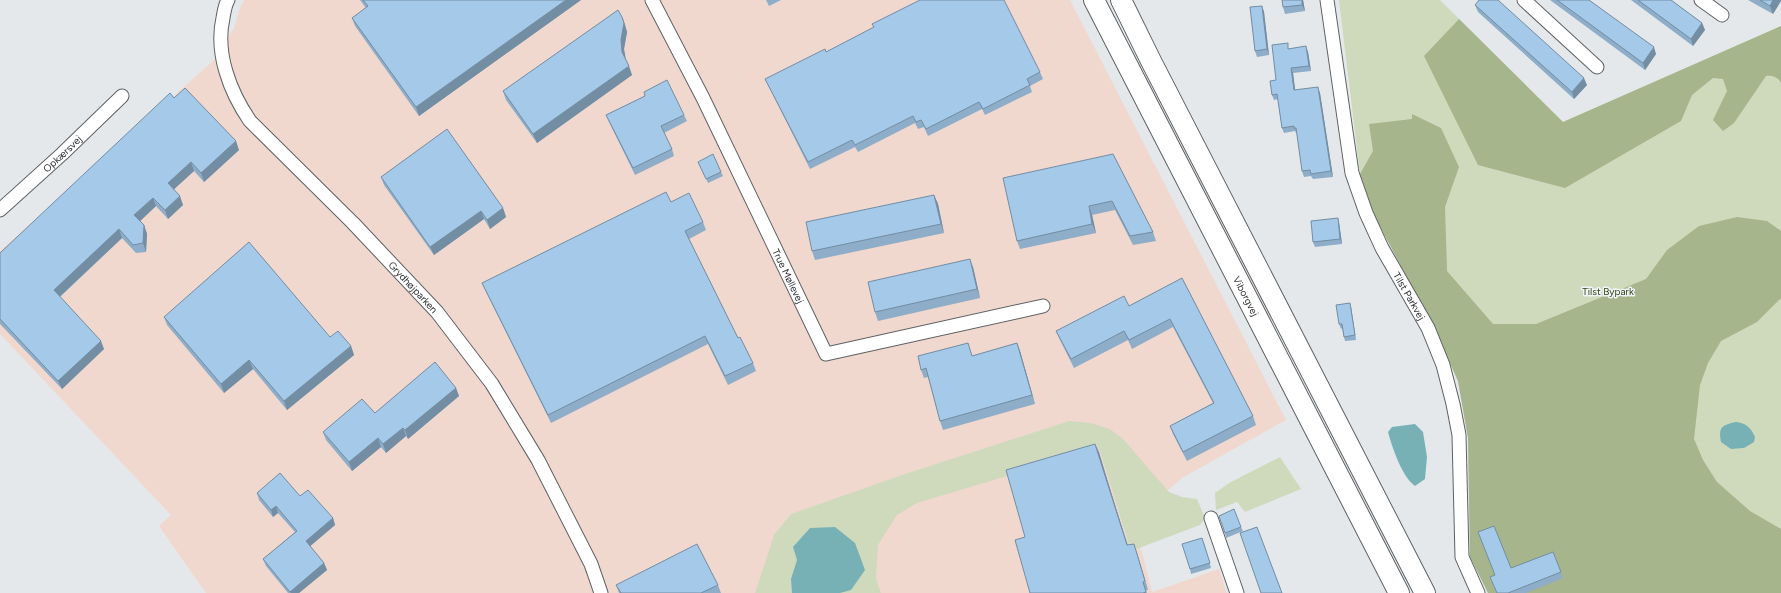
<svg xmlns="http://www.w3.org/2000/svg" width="1781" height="593" font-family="Figtree,sans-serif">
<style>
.industrial{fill:#f0d8ce}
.green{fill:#cfdabd}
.forest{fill:#a6b58b}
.water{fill:#77b1b5}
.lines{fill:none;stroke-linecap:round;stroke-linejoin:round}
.street-casing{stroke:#5e6164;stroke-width:15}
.primary-casing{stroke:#5e6164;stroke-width:22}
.street{stroke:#fff;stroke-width:13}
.primary{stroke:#fff;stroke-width:20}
.wall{fill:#8dadc8}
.shaded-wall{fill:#738da3}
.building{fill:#a4c9e9;stroke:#738da3}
.labels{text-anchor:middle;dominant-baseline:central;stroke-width:3;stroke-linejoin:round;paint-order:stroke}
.street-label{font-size:10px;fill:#2f3032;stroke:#f1f5f9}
.park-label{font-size:10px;fill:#334111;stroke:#f1f5f9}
</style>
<rect width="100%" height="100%" fill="#e4e8eb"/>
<path class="industrial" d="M244,0H1070L1286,420L1182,478L1134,520L1152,592L1219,569L1227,593H206L159,526L171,515L0,334V251L213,61L234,28L241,5Z"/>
<g class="green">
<path d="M1339,0H1440L1563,122L1781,26V593H1488L1470,557L1468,438L1458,381L1438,336L1375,217L1360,174Z"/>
<path d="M1069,421L1091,423L1110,429L1123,439L1169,492L1182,497L1197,499L1205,518L1200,525L1131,551L1100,451L1097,449L917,503L897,515L878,545L876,579L881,593H755L774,535L791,514L905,474Z"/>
<path d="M1280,457L1301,489L1245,512L1237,502L1216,510L1215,493L1229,483Z"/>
</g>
<g class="forest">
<path d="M1459,19L1563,122L1781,26V83C1778,77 1772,75 1766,76L1734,123L1723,131L1713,120L1727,91L1723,79L1713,78L1692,95L1681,121L1565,188L1478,165L1424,56Z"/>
<path d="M1412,114L1441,128L1459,167L1445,207L1447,271L1493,324H1536L1646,279L1667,250L1699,226L1737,217L1767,221L1781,231V298L1757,322L1721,341L1708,363L1700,385L1694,439L1703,460L1717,482L1750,511L1781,529V593H1488L1470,557L1468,438L1458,381L1438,336L1375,217L1360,174L1373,151L1369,124L1412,119Z"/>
</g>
<g class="water">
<path d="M1736,422C1746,423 1751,428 1755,437L1754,442L1744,448L1731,449L1721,442C1718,427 1722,425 1736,422Z"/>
<path d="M1415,424L1423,432L1427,457L1425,479L1415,486C1402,477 1392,447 1388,432L1392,427Z"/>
<path d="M835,527L855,543L865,570L851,590L840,593H792L791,579L797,560L793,547L810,528Z"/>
</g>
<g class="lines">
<g class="street-casing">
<g id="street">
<path id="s1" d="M228,0C225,5 224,12 223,18C215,53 230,92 250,121L353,223L437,312L492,384L538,460L591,564L601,593"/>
<path id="s2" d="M652,0L703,98L826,354L1043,306"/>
<path id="s3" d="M1327,0L1352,173L1366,213L1382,248L1428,328L1443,365L1453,404L1459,435L1462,557L1478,593"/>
<path d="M1524,0L1597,67"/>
<path d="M1701,0L1722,15"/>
<path id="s4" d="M0,210L62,154L122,96"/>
<path d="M1211,518L1237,593"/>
</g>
</g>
<g class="primary-casing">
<g id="primary">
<path id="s5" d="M1094,0L1399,593"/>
<path d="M1121,0L1151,61L1425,593"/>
</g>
</g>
<use href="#street" class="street"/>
<use href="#primary" class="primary"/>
</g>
<g class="wall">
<path d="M360,0H581L419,116L355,26L352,18L366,8Z"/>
<path d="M766,0H781L769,6Z"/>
<path d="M1282,0H1303L1305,11L1285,14L1283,7Z"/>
<path d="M1550,0H1589L1656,54L1645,70Z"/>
<path d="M1631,0H1671L1702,23L1705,30L1693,46Z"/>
<path d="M1748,0H1781L1773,14Z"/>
<path d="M1475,5L1587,85L1574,99L1478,12Z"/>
<path d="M1262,6L1264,12L1269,55L1257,57L1255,51Z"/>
<path d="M622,17L625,25L627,32L624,49L625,58L632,75L537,143L506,100L503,91Z"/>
<path d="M872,24L1040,72L1043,79L1030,86L1032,92L985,115L982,109L928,136L924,127L918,129L915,123L858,152L855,147L810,169L765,79L826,52L874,28Z"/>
<path d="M1290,49L1308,52L1311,71L1293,73L1295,90L1320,93L1333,177L1313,179L1311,176L1304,177L1302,171L1297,133H1296L1295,131L1284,133L1282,128L1278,99L1274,100L1272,95L1276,80Z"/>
<path d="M644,92L684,115L687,121L664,133L672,149L674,156L635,175L609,122L606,115L645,96Z"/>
<path d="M174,98L239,150L204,182L194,171L174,189L183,205L168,219L156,206L140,221L144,225L147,234L146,252L136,253L122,238L60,297L104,349L62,389L0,324V253Z"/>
<path d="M1113,154L1153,232L1156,241L1133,245L1115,210L1092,215L1096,233L1020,249L1017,241Z"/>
<path d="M698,162L721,172L723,176L708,183Z"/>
<path d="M381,177L503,208L506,217L490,229L484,219L434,255L384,185Z"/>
<path d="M934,195L938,204L944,233L815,260L812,251Z"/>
<path d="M671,202L703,222L706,230L689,239L738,338L753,363L756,371L728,385L708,344L551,423L486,292L482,283Z"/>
<path d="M1339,222L1342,244L1315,247L1313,242Z"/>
<path d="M973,267L980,298L878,321L875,312Z"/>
<path d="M1182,278L1253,416L1256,425L1187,461L1173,434L1170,426L1213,403L1173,327L1132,349L1128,340L1074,368L1060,340L1056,331L1129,306Z"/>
<path d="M1351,307L1356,340L1345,341L1344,337L1342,328L1341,329L1339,324Z"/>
<path d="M164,317L330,337L351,346L354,355L287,410L253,369L224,393L167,325Z"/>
<path d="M968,343L972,356L1017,343L1020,351L1035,404L943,430L940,421L928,377L924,378L921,370Z"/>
<path d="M456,388L459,396L408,439L406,436L386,453L381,447L352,471L326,440L323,432L375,413Z"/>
<path d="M1095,444L1128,545L1137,553L1148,590H1146L1147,593H1030L1025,537Z"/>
<path d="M257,493L300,496L333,518L335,525L310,546L324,563L327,570L299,593H288L266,566L263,559L295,532L278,513L273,517L259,500Z"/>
<path d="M1241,527L1243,531L1226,538L1225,533Z"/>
<path d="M1204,543L1211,568L1191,574L1190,569Z"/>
<path d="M1553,552L1563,578L1526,593H1497L1511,568Z"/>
<path d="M616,585H718L721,593H619Z"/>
</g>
<g class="shaded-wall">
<path d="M566,0H581L419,116L416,107Z"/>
<path d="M1302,0H1303L1305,11L1302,5Z"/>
<path d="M1773,0H1781V1L1773,14L1770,6Z"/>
<path d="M1262,6L1264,12L1269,55L1267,49Z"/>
<path d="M622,17L625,25L627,32L624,49L626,60L622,52L621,40Z"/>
<path d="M1702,23L1705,30L1693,46L1691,39Z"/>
<path d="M1306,46L1308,52L1311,71L1309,66Z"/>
<path d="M1654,47L1656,54L1645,70L1643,63Z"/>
<path d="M629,66L632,75L537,143L533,134Z"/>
<path d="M1291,68L1293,73L1296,96L1294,90Z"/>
<path d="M1584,78L1587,85L1574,99L1572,92Z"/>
<path d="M1318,87L1320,93L1333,177L1331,171Z"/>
<path d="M236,141L239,150L204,182L201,173Z"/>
<path d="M191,162L194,171L171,192L168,183Z"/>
<path d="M934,195L938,204L944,233L941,224Z"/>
<path d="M180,196L183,205L168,219L165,210Z"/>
<path d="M153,198L156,206L137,224L134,215Z"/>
<path d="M1089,206L1092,215L1096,233L1092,224Z"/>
<path d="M503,208L506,217L490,229L487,220Z"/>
<path d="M481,211L484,219L434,255L430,247Z"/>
<path d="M1338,218L1339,222L1342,244L1340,239Z"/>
<path d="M144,225L147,234L146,252L143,243Z"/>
<path d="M119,229L122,238L57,299L54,290Z"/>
<path d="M970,259L973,267L980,298L977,289Z"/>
<path d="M1350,303L1351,307L1356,340L1355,335Z"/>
<path d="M101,341L104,349L62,389L58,381Z"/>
<path d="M1017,343L1020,351L1035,404L1032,395Z"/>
<path d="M351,346L354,355L287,410L284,401Z"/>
<path d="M249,360L253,369L224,393L221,384Z"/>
<path d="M456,388L459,396L408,439L405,430Z"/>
<path d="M403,428L406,436L386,453L383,444Z"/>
<path d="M378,438L381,447L352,471L349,462Z"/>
<path d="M1095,444L1099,452L1130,554L1127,545Z"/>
<path d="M276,506L278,513L273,517L271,510Z"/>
<path d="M333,518L335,525L308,548L306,541Z"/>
<path d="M1134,544L1137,553L1148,590L1145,581Z"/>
<path d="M324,563L327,570L299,593H291L290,592Z"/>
</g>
<g class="building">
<path d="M363,0H566L416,107L352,18L368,6Z"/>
<path d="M920,0H1004L1040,72L1027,79L1030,85L983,109L979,102L926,129L921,120L916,122L913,116L855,145L852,140L808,162L765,79L825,49L826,52L874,27L872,24Z"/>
<path d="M1282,0H1302V5L1283,7Z"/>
<path d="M1479,0H1498L1584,78L1572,92L1475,5Z"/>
<path d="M1557,0H1589L1654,47L1643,63Z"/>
<path d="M1638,0H1671L1702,23L1691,39Z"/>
<path d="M1760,0H1773L1770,6Z"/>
<path d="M1262,6L1267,49L1255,51L1250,7Z"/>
<path d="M618,10L622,17L624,23L621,40L622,52L629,66L533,134L503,91Z"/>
<path d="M1288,43V49L1306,46L1309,66L1291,68L1294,90L1318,87L1331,171L1311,174L1310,170L1302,171L1296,128H1294V126L1282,128L1277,94L1272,95L1270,81L1276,80L1272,45Z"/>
<path d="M667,80L684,115L661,126L672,149L633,168L606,115L645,96L644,92Z"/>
<path d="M185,88L236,141L201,173L191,162L168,183L180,196L165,210L153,198L134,215L144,225L143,243L133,245L119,229L54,290L101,341L58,381L0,319V253L170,93L174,98Z"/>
<path d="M447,129L503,208L487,220L481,211L430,247L381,177Z"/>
<path d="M713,154L721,172L706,179L698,162Z"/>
<path d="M1113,154L1153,232L1130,236L1112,201L1089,206L1092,224L1017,241L1003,178Z"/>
<path d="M666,192L671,202L689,193L703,222L685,231L738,338L740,337L753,363L725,376L705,336L548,415L482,283Z"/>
<path d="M934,195L941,224L812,251L806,222Z"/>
<path d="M1338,218L1340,239L1313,242L1311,221Z"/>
<path d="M249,242L330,337L338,331L351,346L284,401L249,360L221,384L164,317Z"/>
<path d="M970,259L977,289L875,312L868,282Z"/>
<path d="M1182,278L1253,416L1183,452L1170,426L1214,403L1170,319L1129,340L1124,331L1071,359L1056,331L1124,296L1129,306Z"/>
<path d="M1350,303L1355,335L1344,337L1342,324H1339L1336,305Z"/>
<path d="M968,343L972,356L1017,343L1032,395L940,421L926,368L921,370L918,356Z"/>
<path d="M435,362L456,388L405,430L403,428L383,444L378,438L349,462L323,432L362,399L375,413Z"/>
<path d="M1095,444L1127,545L1134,544L1145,581L1143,582L1146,592L1143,593H1030L1015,540L1025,537L1006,470Z"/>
<path d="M280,473L300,496L308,490L333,518L306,541L324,563L290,592L263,559L297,531L276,506L271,510L257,493Z"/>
<path d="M1234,509L1241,527L1225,533L1219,516Z"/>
<path d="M1494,526L1511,568L1553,552L1561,572L1508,593H1497L1490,577L1495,575L1478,532Z"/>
<path d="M1257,527L1282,593H1261L1240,533Z"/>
<path d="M1202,538L1210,563L1190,569L1182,544Z"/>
<path d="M697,544L718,585L701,593H621L616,585Z"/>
</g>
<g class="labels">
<g class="street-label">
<text stroke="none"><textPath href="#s4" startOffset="84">Opkærsvej</textPath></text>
<text stroke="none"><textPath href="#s2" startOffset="308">True Møllevej</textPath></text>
<text stroke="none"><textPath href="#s1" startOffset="361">Grydhøjparken</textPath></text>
<text stroke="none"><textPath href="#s5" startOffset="333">Viborgvej</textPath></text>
<text stroke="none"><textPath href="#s3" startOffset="311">Tilst Parkvej</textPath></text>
</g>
<g class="park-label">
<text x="1608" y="291">Tilst Bypark</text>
</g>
</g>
</svg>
